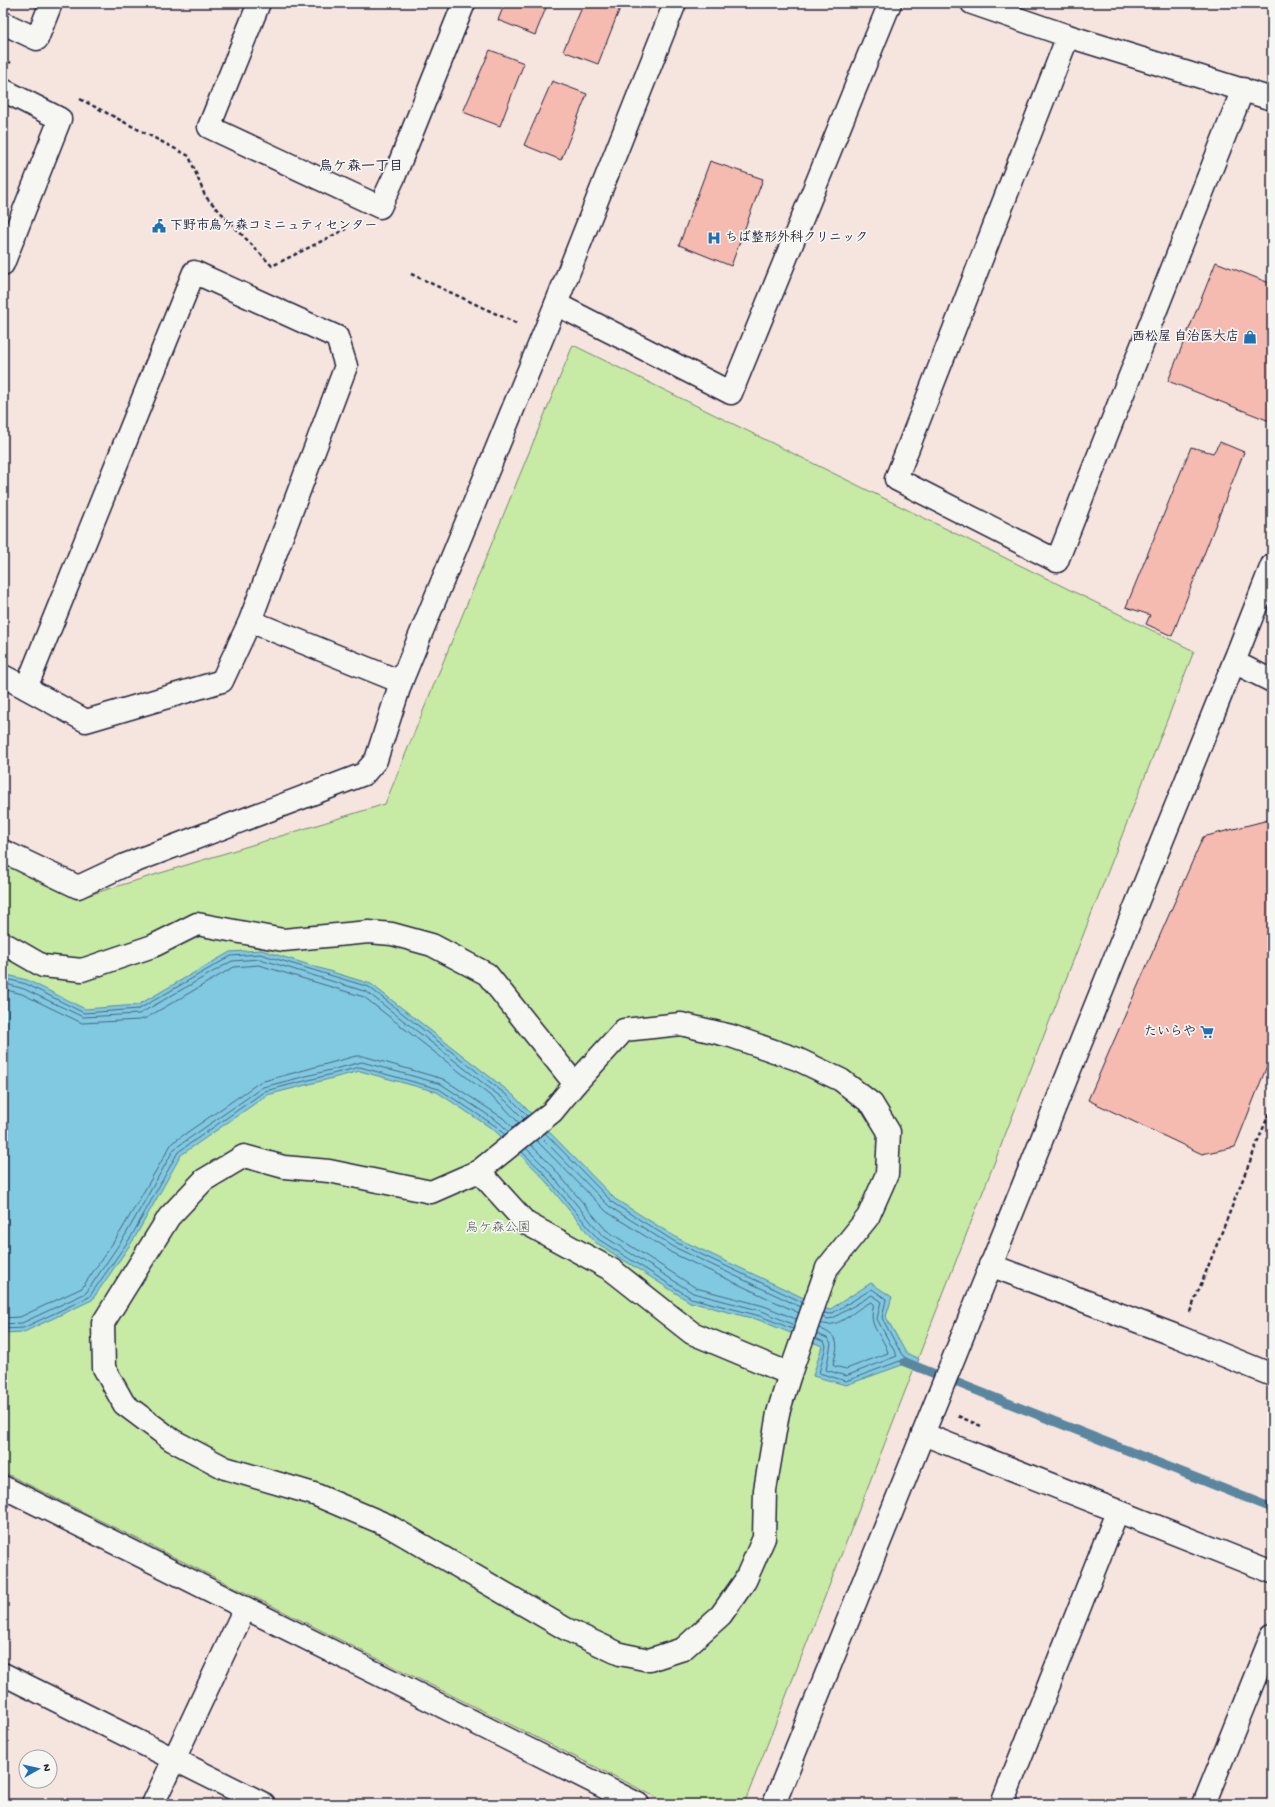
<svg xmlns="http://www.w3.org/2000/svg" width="1275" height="1807" font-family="'Gochi Hand','Klee One',sans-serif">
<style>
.green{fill:#c7eaa4;stroke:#748670}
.water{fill:#80c9e1;stroke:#5a869f}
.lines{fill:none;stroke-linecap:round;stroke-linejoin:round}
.shore{stroke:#48657d;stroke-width:1}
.stream{stroke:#5a869f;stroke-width:9}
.building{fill:#f5bab0;stroke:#22223b}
.minor-casing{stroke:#22223b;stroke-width:25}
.path{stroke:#22223b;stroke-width:2.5;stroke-dasharray:4 3;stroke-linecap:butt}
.minor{stroke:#f6f6f2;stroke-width:22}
.labels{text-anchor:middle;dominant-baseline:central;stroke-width:3.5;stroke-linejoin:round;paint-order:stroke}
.poi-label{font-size:13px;font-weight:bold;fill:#22223b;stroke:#f6f6f2;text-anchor:start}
.park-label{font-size:13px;fill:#4b5455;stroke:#f6f6f2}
.neighbourhood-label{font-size:14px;font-weight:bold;fill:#22223b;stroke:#f6f6f2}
</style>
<rect width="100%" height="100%" fill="#f6e4de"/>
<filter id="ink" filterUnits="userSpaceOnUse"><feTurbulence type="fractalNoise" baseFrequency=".025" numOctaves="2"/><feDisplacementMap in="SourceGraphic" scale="8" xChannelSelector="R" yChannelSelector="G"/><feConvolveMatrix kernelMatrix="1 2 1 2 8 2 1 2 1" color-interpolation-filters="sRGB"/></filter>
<g filter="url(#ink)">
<path class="green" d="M573,345L1194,651L744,1804H670L3,1472V861L76,899L385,804Z"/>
<path class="water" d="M261,950L371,984L512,1094L615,1199L679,1239L829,1310L871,1283L892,1297L886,1317L906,1353L919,1359L915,1369L902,1365L846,1385L813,1376L822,1346L759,1320L690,1302L595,1242L538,1172L494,1130L437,1092L360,1071L267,1095L181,1155L134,1239L92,1300L24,1332L3,1333V974L27,980L85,1009L138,1005L230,952Z"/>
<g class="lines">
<g class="shore">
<path d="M3,978L26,984L84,1013L139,1009L231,956L260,954L369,987L509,1097L528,1116"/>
<path d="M3,983L24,989L83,1017L139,1014L232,961L260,959L367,992L506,1101L524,1119"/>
<path d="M3,989L22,994L82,1023L140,1020L146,1018L234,967L259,965L364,997L502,1105L519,1123"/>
<path d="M545,1133L613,1203L677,1243L802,1302"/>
<path d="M541,1137L610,1207L674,1247L801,1307"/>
<path d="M536,1140L607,1212L672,1253L799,1313"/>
<path d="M531,1145L549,1163L606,1230L696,1288L764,1306L796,1319"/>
<path d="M526,1148L545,1167L602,1235L693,1293L762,1311L794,1325"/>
<path d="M522,1152L541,1170L598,1239L691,1298L760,1316L793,1329"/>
<path d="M3,1318L20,1317L82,1288L121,1231L172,1143L260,1082L356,1056H363L443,1079L503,1118L513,1128"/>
<path d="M3,1324L22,1323L86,1293L126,1234L174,1149L263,1087L362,1062L441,1084L500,1123L509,1132"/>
<path d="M819,1328C840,1337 839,1344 833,1364L834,1366L846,1369L888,1353C882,1332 867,1329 874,1304L872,1302C855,1307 840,1331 820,1323"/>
<path d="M3,1329L23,1328L89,1297L131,1237L178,1152L265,1091L360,1067L439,1089L497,1127L505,1135"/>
<path d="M817,1334L827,1338L831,1344L826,1370L846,1376L897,1356L877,1319L881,1301L872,1295L833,1318L828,1319L822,1317"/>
<path d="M815,1338L824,1342L826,1346L819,1373L846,1381L900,1361L907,1362L909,1360L902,1355L882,1318L886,1299L872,1289L831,1314L824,1313"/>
</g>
<path class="stream" d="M905,1362L1272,1508"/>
</g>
<g class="building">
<path d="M505,3H548L535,35L498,20Z"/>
<path d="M584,3H622L598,64L563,51Z"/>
<path d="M490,50L524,63L500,126L463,112Z"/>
<path d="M552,81L587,94L561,160L524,145Z"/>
<path d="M710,161L763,179L731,266L679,245Z"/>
<path d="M1216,262L1272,284V422L1168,381Z"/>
<path d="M1220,442L1244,452L1172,636L1146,624L1150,615L1126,607L1191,447L1213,453Z"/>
<path d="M1272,819V1053L1235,1147L1202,1154L1088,1100L1203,837Z"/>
</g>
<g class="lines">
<g class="minor-casing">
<g id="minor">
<path d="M259,3L209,127L380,207L394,177L464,3"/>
<path d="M972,3L1068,36L1272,99"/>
<path d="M3,23L37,39L51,3"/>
<path d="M1068,36L896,479L1057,561L1243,89"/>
<path d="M3,90L60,119L3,264"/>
<path d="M556,304L731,393L890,3"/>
<path d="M250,621L222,681L86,721L26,688L194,272L337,337L346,366L250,621L401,682"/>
<path d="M1234,662L1272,681"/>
<path d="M3,676L26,688"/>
<path d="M3,851L78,887L125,865L364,774L376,760L401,682L556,304L675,3"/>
<path d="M3,943L43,966L82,970L153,946L197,924L283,940L369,932L392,934L432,945L487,974L575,1084"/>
<path d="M681,1024L731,1036L797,1059L841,1080L872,1104L889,1132L887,1174L868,1217L827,1268L790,1374L778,1413L765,1490L764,1538L745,1581L721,1615L683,1649L649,1660L620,1654L566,1629L387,1525L314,1494L225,1468L172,1440L124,1404L104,1368L103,1323L169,1217L204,1180L244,1156L284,1167L329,1171L431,1192L479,1171L552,1112L575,1084L624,1030Z"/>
<path d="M479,1171L526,1223L612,1270L692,1333L790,1374"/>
<path d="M990,1265L1179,1337L1272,1375"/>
<path d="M923,1434L1272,1572"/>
<path d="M3,1487L638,1804"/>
<path d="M3,1674L264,1804"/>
<path d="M153,1804L245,1608"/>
<path d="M774,1804L1234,662L1272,565"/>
<path d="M1002,1804L1117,1512"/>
<path d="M1204,1804L1272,1635"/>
</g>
</g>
<g class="path">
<path d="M3,58L11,63"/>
<path d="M80,99L189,156L205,196L272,266L346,229"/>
<path d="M411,274L518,324"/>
<path d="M1190,1312L1272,1106"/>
<path d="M958,1416L981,1426"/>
</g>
<use href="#minor" class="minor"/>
</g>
</g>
<defs>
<g id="civic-bare" transform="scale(1.08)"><path d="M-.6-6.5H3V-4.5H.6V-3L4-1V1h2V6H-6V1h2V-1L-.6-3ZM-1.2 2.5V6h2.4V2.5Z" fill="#1f6fb2" stroke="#f6f6f2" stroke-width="2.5" paint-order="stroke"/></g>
<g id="hospital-bare" transform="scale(1.08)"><path d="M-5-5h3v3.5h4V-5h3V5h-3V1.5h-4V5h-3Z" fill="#1f6fb2" stroke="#f6f6f2" stroke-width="2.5" paint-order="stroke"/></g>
<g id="shop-bare" transform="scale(1.08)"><path d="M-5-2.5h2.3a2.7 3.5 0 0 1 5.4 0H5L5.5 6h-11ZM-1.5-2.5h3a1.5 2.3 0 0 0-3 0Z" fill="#1f6fb2" stroke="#f6f6f2" stroke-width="2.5" paint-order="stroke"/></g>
<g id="supermarket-bare" transform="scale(1.08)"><path d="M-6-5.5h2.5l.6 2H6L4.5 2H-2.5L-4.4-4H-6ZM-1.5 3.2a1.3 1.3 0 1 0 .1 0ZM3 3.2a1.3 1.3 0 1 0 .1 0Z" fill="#1f6fb2" stroke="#f6f6f2" stroke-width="2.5" paint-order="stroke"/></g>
</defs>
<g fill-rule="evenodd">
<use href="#civic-bare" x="159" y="226"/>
<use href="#hospital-bare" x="714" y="238"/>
<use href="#shop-bare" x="1250" y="337"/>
<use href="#supermarket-bare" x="1207" y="1032"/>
</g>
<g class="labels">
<g class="poi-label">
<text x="170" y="226">下野市烏ケ森コミニュティセンター</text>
<text x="725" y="238">ちば整形外科クリニック</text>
<text x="1239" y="337" text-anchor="end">西松屋 自治医大店</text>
<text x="1196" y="1032" text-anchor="end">たいらや</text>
</g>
<g class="park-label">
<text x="498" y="1228">烏ケ森公園</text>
</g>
<g class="neighbourhood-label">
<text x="361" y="167">烏ケ森一丁目</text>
</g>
</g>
<rect width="1275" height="1807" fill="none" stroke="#f6f6f2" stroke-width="16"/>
<rect x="8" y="8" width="1259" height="1791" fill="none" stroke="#22223b" stroke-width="1.5" filter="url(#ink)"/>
<g transform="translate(38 1769) rotate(82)"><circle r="19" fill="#f6f6f2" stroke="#a1a1a9"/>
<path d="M0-3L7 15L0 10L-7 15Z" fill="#1f6fb2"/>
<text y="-6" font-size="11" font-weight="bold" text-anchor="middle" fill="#22223b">N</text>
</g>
</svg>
